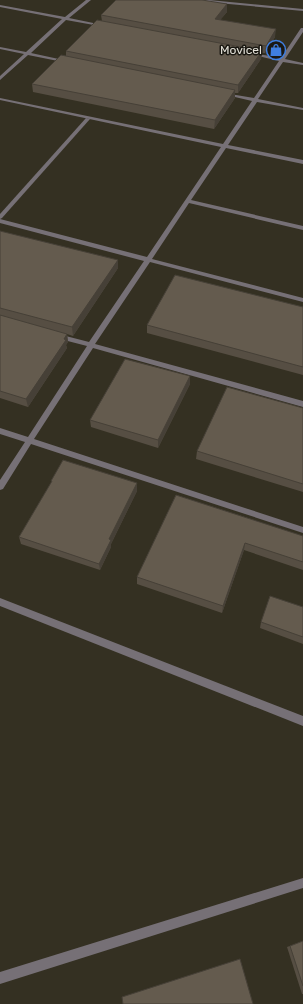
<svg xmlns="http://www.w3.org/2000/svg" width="303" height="1004" font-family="Rubik,sans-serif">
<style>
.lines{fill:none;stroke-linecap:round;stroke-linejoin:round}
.service{fill:#767076;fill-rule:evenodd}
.minor{fill:#767076;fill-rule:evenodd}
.wall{fill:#564e43}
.shaded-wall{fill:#464037}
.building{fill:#645b4e;stroke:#464037}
.labels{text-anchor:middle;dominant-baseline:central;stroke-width:3;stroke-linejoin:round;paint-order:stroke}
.far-poi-label{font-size:12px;fill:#e2e0d7;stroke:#1a1812;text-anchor:end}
</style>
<rect width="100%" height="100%" fill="#343022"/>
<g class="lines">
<path class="service" d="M86,118L90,119L2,218L0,219V214Z"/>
<g class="minor">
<path d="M86,0H91L69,18L103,25H105V27L66,20L31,53L68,61V63L28,55L0,80V76L24,54L0,49V47L26,52L62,19L0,7V5L65,17Z"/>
<path d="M194,0H209L303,9V11L196,1Z"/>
<path d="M301,28H303V32L285,59L303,63V65L283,62L258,99L303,108V110L257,102L228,145L303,160V164L226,148L191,200L303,226V230L189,203L152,259L303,298V302L150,262L95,344L303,401V407L93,348L34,439L303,527V533L31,444L3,489L0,490V480L25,442L0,434V428L28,437L87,346L56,338V334H58L89,342L144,261L0,223V219L147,257L221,147L0,100V98L223,144L252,101L222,94L224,93L254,98L279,61L250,54L252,53L281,58Z"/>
<path d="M0,598L303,716V726L0,606Z"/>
<path d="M303,878V888L0,984V972Z"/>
</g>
</g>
<g class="wall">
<path d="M227,4V12L220,20L275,37L265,53H262L261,59L238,93H235V98L214,129L33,92L32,84L66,56V51L102,21L101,15Z"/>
<path d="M0,231L118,268L73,336L67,334L68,342L66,345L67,348L28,407L0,398Z"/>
<path d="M303,307V375L147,333V325Z"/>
<path d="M190,376V384L158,448L91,427L90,420Z"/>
<path d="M303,408V492L196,459L197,451Z"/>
<path d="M51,481L137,483V491L111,544V547L100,570L21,544L19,537L51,483Z"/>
<path d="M176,495L303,536V570L244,550L222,613L137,584V577Z"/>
<path d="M303,607V644L260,628L261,622Z"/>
<path d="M303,941V994H302L287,947Z"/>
</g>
<g class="shaded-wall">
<path d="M227,4V12L214,27L215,19Z"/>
<path d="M276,29L275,37L265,53L266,46Z"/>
<path d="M262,51L261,59L238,93V85Z"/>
<path d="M235,90V98L214,129L215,120Z"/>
<path d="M118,260V268L73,336L72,327Z"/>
<path d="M67,334L68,342L66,345L67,348L28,407L26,399Z"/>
<path d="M190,376V384L158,448V440Z"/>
<path d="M137,483V491L111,544V547L100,570L99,564L109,539Z"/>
<path d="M245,543L244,550L222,613L223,606Z"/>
</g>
<g class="building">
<path d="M116,0H202L227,4L215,19L276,29L266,46L101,15Z"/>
<path d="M97,20L262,51L238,85L66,51Z"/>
<path d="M61,55L235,90L215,120L32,84Z"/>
<path d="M0,231L118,260L72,327L0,308Z"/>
<path d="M175,275L303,307V367L147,325Z"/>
<path d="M0,315L67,334L64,339L66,340L26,399L0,391Z"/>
<path d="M125,359L190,376L158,440L90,420Z"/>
<path d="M227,387L303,408V484L197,451Z"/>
<path d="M63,460L137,483L109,539L111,540L99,564L19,537L52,481H51Z"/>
<path d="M176,495L303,536V562L245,543L223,606L137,577Z"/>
<path d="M270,596L303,607V637L261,622Z"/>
<path d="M303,941V986L290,946Z"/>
<path d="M240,959L253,1004H123L122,997Z"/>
</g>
<defs>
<g id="shop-ring" transform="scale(1)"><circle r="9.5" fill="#1a1812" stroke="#3f7fe0" stroke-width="1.5"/><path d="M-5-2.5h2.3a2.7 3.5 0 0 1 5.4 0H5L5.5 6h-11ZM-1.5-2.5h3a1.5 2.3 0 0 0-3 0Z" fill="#3f7fe0"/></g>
</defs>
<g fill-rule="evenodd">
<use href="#shop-ring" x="276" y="50"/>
</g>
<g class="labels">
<g class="far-poi-label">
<text x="262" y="50">Movicel</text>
</g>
</g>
</svg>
